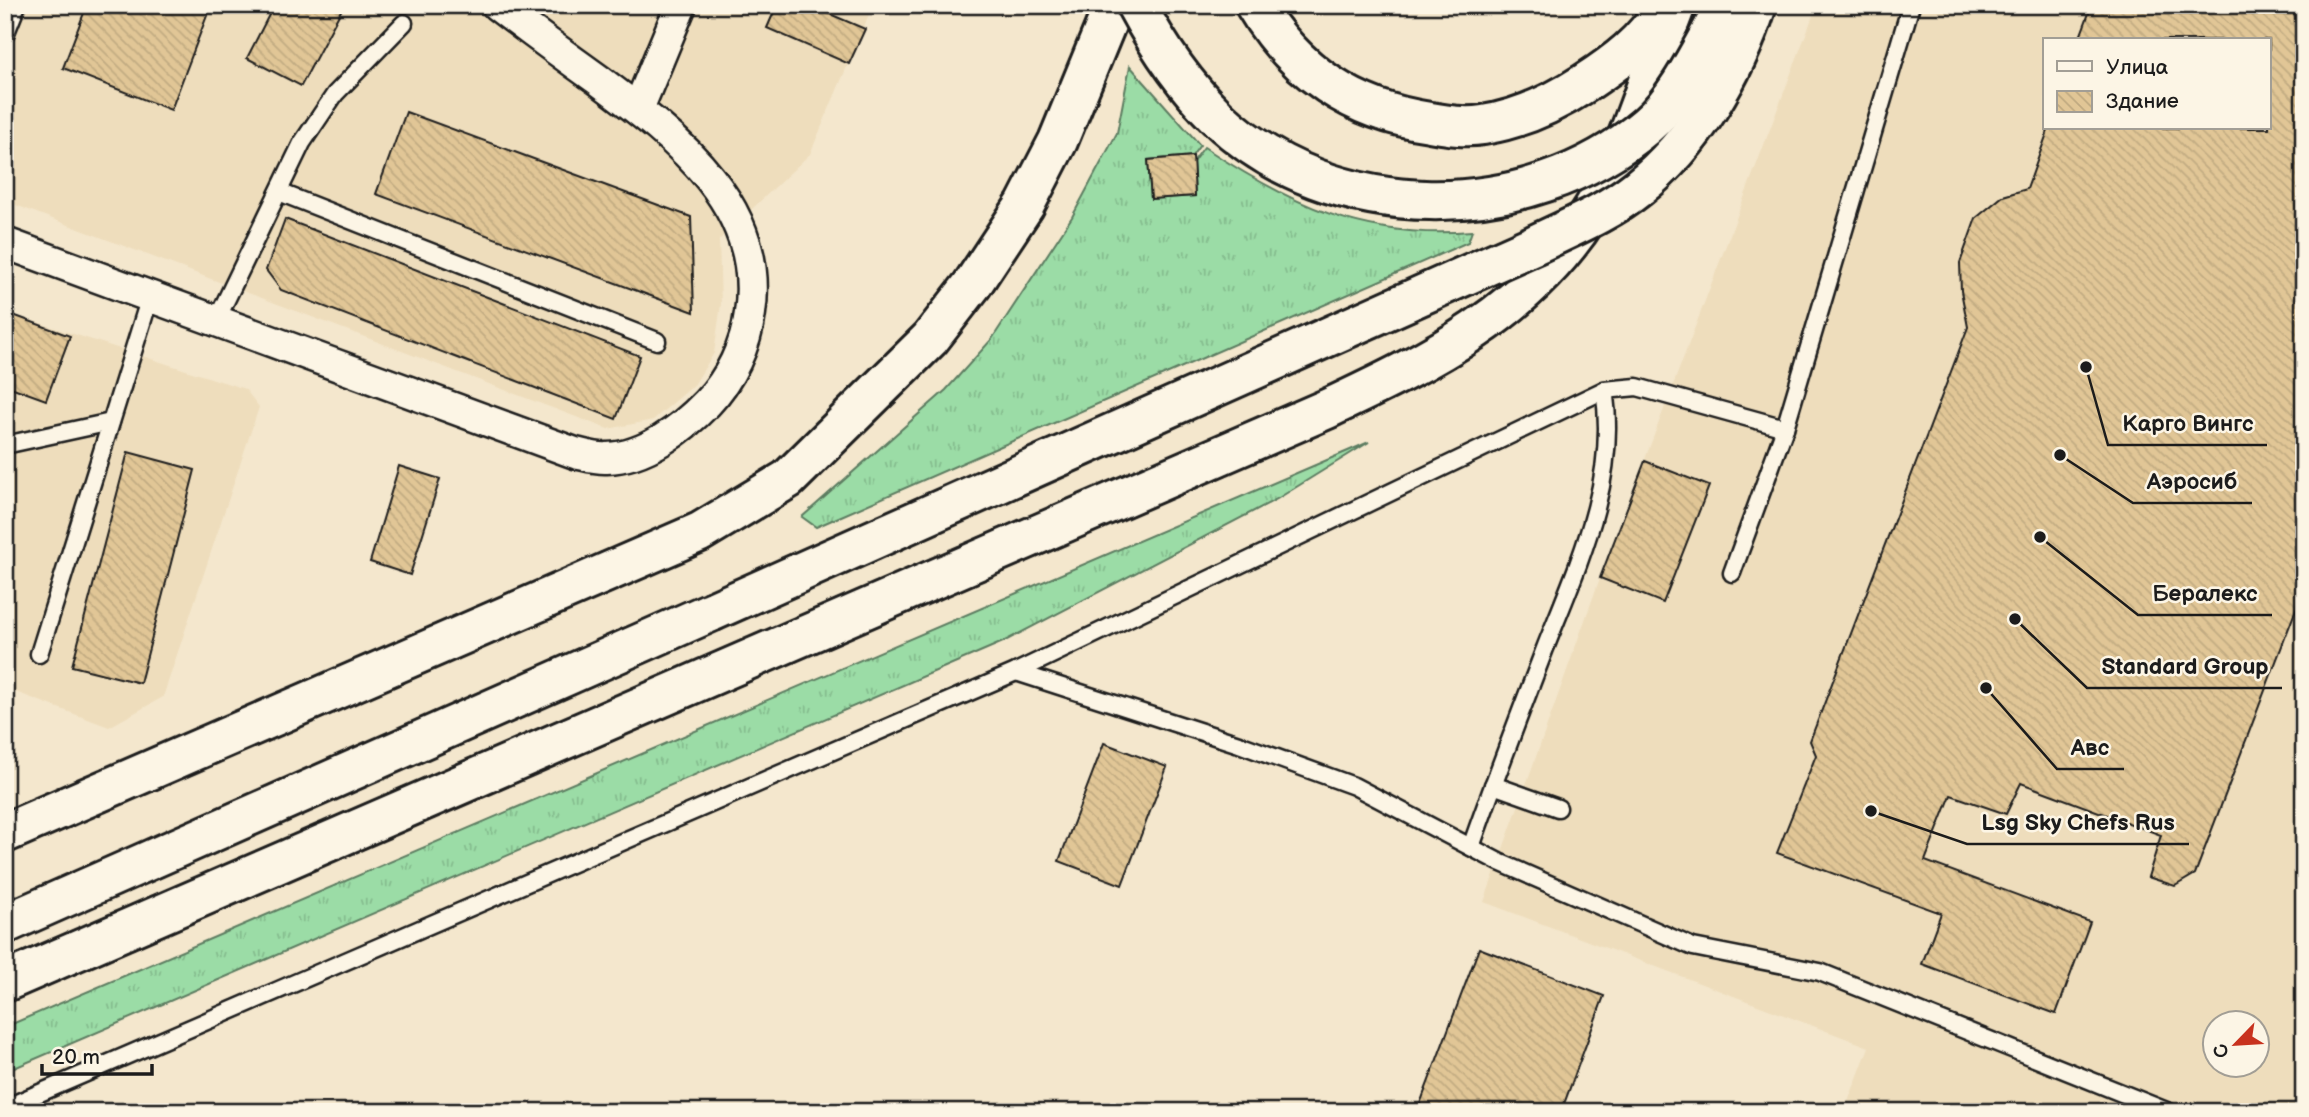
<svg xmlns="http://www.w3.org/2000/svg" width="2309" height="1117" font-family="'Balsamiq Sans',sans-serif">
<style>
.built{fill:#eeddbc;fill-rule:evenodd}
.grass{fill:url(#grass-tufts);stroke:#5c7c61;stroke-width:2}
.building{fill:url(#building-back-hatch);stroke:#1c1c1c;stroke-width:2}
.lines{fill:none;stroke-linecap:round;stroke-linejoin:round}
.lane-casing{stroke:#1c1c1c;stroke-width:21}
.street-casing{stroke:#1c1c1c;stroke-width:35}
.secondary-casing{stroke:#1c1c1c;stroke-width:44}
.lane{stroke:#fcf5e5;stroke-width:16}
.street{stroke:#fcf5e5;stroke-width:30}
.secondary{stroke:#fcf5e5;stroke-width:38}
.secondary-bridge-casing{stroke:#1c1c1c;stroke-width:44;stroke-linecap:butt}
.secondary-bridge{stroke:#fcf5e5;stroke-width:38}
.leader{fill:none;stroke:#1c1c1c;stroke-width:2.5}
.callout-dot{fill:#1c1c1c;stroke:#fcf5e5;stroke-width:2.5}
.callout-label{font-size:23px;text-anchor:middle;font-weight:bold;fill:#1c1c1c;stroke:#fcf5e5;stroke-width:5;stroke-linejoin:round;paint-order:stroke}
</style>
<defs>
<pattern id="grass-tufts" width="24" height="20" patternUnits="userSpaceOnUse" patternTransform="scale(1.75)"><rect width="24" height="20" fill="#9bdca6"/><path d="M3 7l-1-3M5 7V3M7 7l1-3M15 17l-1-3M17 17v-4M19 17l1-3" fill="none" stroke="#85bc8e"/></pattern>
<pattern id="building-back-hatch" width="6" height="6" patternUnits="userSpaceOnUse" patternTransform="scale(1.75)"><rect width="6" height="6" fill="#e1c696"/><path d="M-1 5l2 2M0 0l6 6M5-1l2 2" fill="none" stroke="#c0aa81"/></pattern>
</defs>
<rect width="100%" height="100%" fill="#f4e7cd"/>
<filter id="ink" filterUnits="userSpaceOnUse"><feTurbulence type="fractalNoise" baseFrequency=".0143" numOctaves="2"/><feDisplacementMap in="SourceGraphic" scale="14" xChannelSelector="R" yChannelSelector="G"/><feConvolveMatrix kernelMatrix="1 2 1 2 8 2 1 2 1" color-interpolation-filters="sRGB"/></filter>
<g filter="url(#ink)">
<g class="built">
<path d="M5,5H873L810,154L719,240L721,304L714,353L694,385L653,420L608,429L5,201Z"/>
<path d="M1817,5H2304V1112H1844L1869,1047L1484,902L1600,578ZM2045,40H2269V128H2045ZM2214,1023H2256V1064H2214Z"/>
<path d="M5,312L245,389L259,407L163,697L109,727L5,688Z"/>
</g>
<g class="grass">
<path d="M1130,66L1200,145L1192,156L1148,160L1151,199L1195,196L1193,162L1204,147C1291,205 1365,240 1472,231L1468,242L816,527L802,517L946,390L992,339L1072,217L1117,133Z"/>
<path d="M1369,442L1277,499L1003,642L5,1072V1027Z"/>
</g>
<g class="building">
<path d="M87,5H211L171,110L63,68Z"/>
<path d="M274,5H344L301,86L247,58Z"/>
<path d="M777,5H809L865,29L849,64L767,28Z"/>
<path d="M2092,5H2304V588L2195,874L2175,886L2148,877L2161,835L2021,783L2006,814L1951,795L1925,861L2090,922L2056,1014L1922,964L1941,913L1777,853L1816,755L1810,741L1968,327L1961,291L1960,263L1976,218L2003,196L2027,189L2049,128H2269V40H2079Z"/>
<path d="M406,112L691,217L694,312L376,194Z"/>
<path d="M1193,156L1195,196L1151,199L1148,160Z"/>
<path d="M285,219L640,356L616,419L281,290L266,270Z"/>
<path d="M5,312L70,336L46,400L5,385Z"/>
<path d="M128,452L195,470L140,683L72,666Z"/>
<path d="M1645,461L1709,486L1663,603L1600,578Z"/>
<path d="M399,466L440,479L410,575L370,562Z"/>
<path d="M1104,743L1167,767L1122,885L1059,861Z"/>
<path d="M1479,948L1604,996L1561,1112H1417Z"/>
</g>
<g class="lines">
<g class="lane-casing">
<g id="lane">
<path d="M5,35L17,5"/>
<path d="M279,192L657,341"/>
<path d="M216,321L302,143L335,94L404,23"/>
<path d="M5,445L111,422"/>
<path d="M1732,573L1785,428L1911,5"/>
<path d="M39,654L150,297"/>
<path d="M1016,672L1239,744L1354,786L1499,862L1693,947L1820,972L2169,1112"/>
<path d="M1493,785L1558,808"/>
<path d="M1471,847C1494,781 1519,716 1544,651C1576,569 1619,481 1604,390"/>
<path d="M5,1108L1016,672L1604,390L1637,387L1785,428"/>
</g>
</g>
<g class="street-casing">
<g id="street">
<path d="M638,109L681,5"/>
<path d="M5,243L575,453C585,455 597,459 607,458C645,457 682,429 707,403C730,379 746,346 750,313C766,205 676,138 600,81C565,56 531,31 497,5"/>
</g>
</g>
<g class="secondary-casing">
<g id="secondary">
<path d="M1255,5C1294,71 1353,111 1430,122C1447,125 1465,128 1483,125C1521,119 1553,104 1585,83C1614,64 1646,41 1662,10"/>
<path d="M5,833L700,532L788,479L930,339L972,285L1025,205L1058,141L1114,5"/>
<path d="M5,924L711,612"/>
<path d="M5,982L1327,409C1431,360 1528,313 1591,212C1626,156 1651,68 1676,5"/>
</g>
</g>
<use href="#lane" class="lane"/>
<use href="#street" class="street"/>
<use href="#secondary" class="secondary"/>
<g class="secondary-bridge-casing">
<g id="secondary-bridge">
<path d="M1136,5C1158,46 1184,85 1217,117C1331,226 1528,227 1647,125C1680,97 1704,42 1726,5"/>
<path d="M711,612L1534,245C1569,228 1607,213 1638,188C1694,144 1735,73 1757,5"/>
</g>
</g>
<use href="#secondary-bridge" class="secondary-bridge"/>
</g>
</g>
<path class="leader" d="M2086 367L2108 445H2267M2060 455L2133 503H2252M2040 537L2138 615H2272M2015 619L2087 688H2282M1986 688L2057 769H2124M1871 811L1967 844H2189"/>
<g class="callout-dot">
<circle cx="2086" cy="367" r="7"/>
<circle cx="2060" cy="455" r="7"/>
<circle cx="2040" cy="537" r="7"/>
<circle cx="2015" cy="619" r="7"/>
<circle cx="1986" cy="688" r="7"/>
<circle cx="1871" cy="811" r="7"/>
</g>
<g class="callout-label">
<text x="2188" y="431">Карго Вингс</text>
<text x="2192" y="489">Аэросиб</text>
<text x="2205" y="601">Бералекс</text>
<text x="2185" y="674">Standard Group</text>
<text x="2090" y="755">Авс</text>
<text x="2078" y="830">Lsg Sky Chefs Rus</text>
</g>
<rect width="2309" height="1117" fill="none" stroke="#fcf5e5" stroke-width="28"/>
<rect x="14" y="14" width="2281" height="1089" fill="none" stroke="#1c1c1c" stroke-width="2.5" filter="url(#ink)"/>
<rect x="2043" y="38" width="228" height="91" fill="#fcf5e5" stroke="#a29e95" stroke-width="2"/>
<rect x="2057" y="61" width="35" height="10" fill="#fcf5e5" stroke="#a29e95" stroke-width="2"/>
<text x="2106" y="74" font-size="21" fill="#1c1c1c">Улица</text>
<rect x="2057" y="91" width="35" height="21" fill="url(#building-back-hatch)" stroke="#a29e95" stroke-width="2"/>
<text x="2106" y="108" font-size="21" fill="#1c1c1c">Здание</text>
<g transform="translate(2236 1044) rotate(245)"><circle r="33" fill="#fcf5e5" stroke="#a29e95" stroke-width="2"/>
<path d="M0-5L12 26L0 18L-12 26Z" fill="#c8321e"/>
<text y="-10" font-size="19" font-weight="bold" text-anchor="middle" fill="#1c1c1c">С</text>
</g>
<path d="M42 1064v10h110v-10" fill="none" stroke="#1c1c1c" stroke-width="3.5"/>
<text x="52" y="1064" font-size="21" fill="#1c1c1c" stroke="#fcf5e5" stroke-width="5" paint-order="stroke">20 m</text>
</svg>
